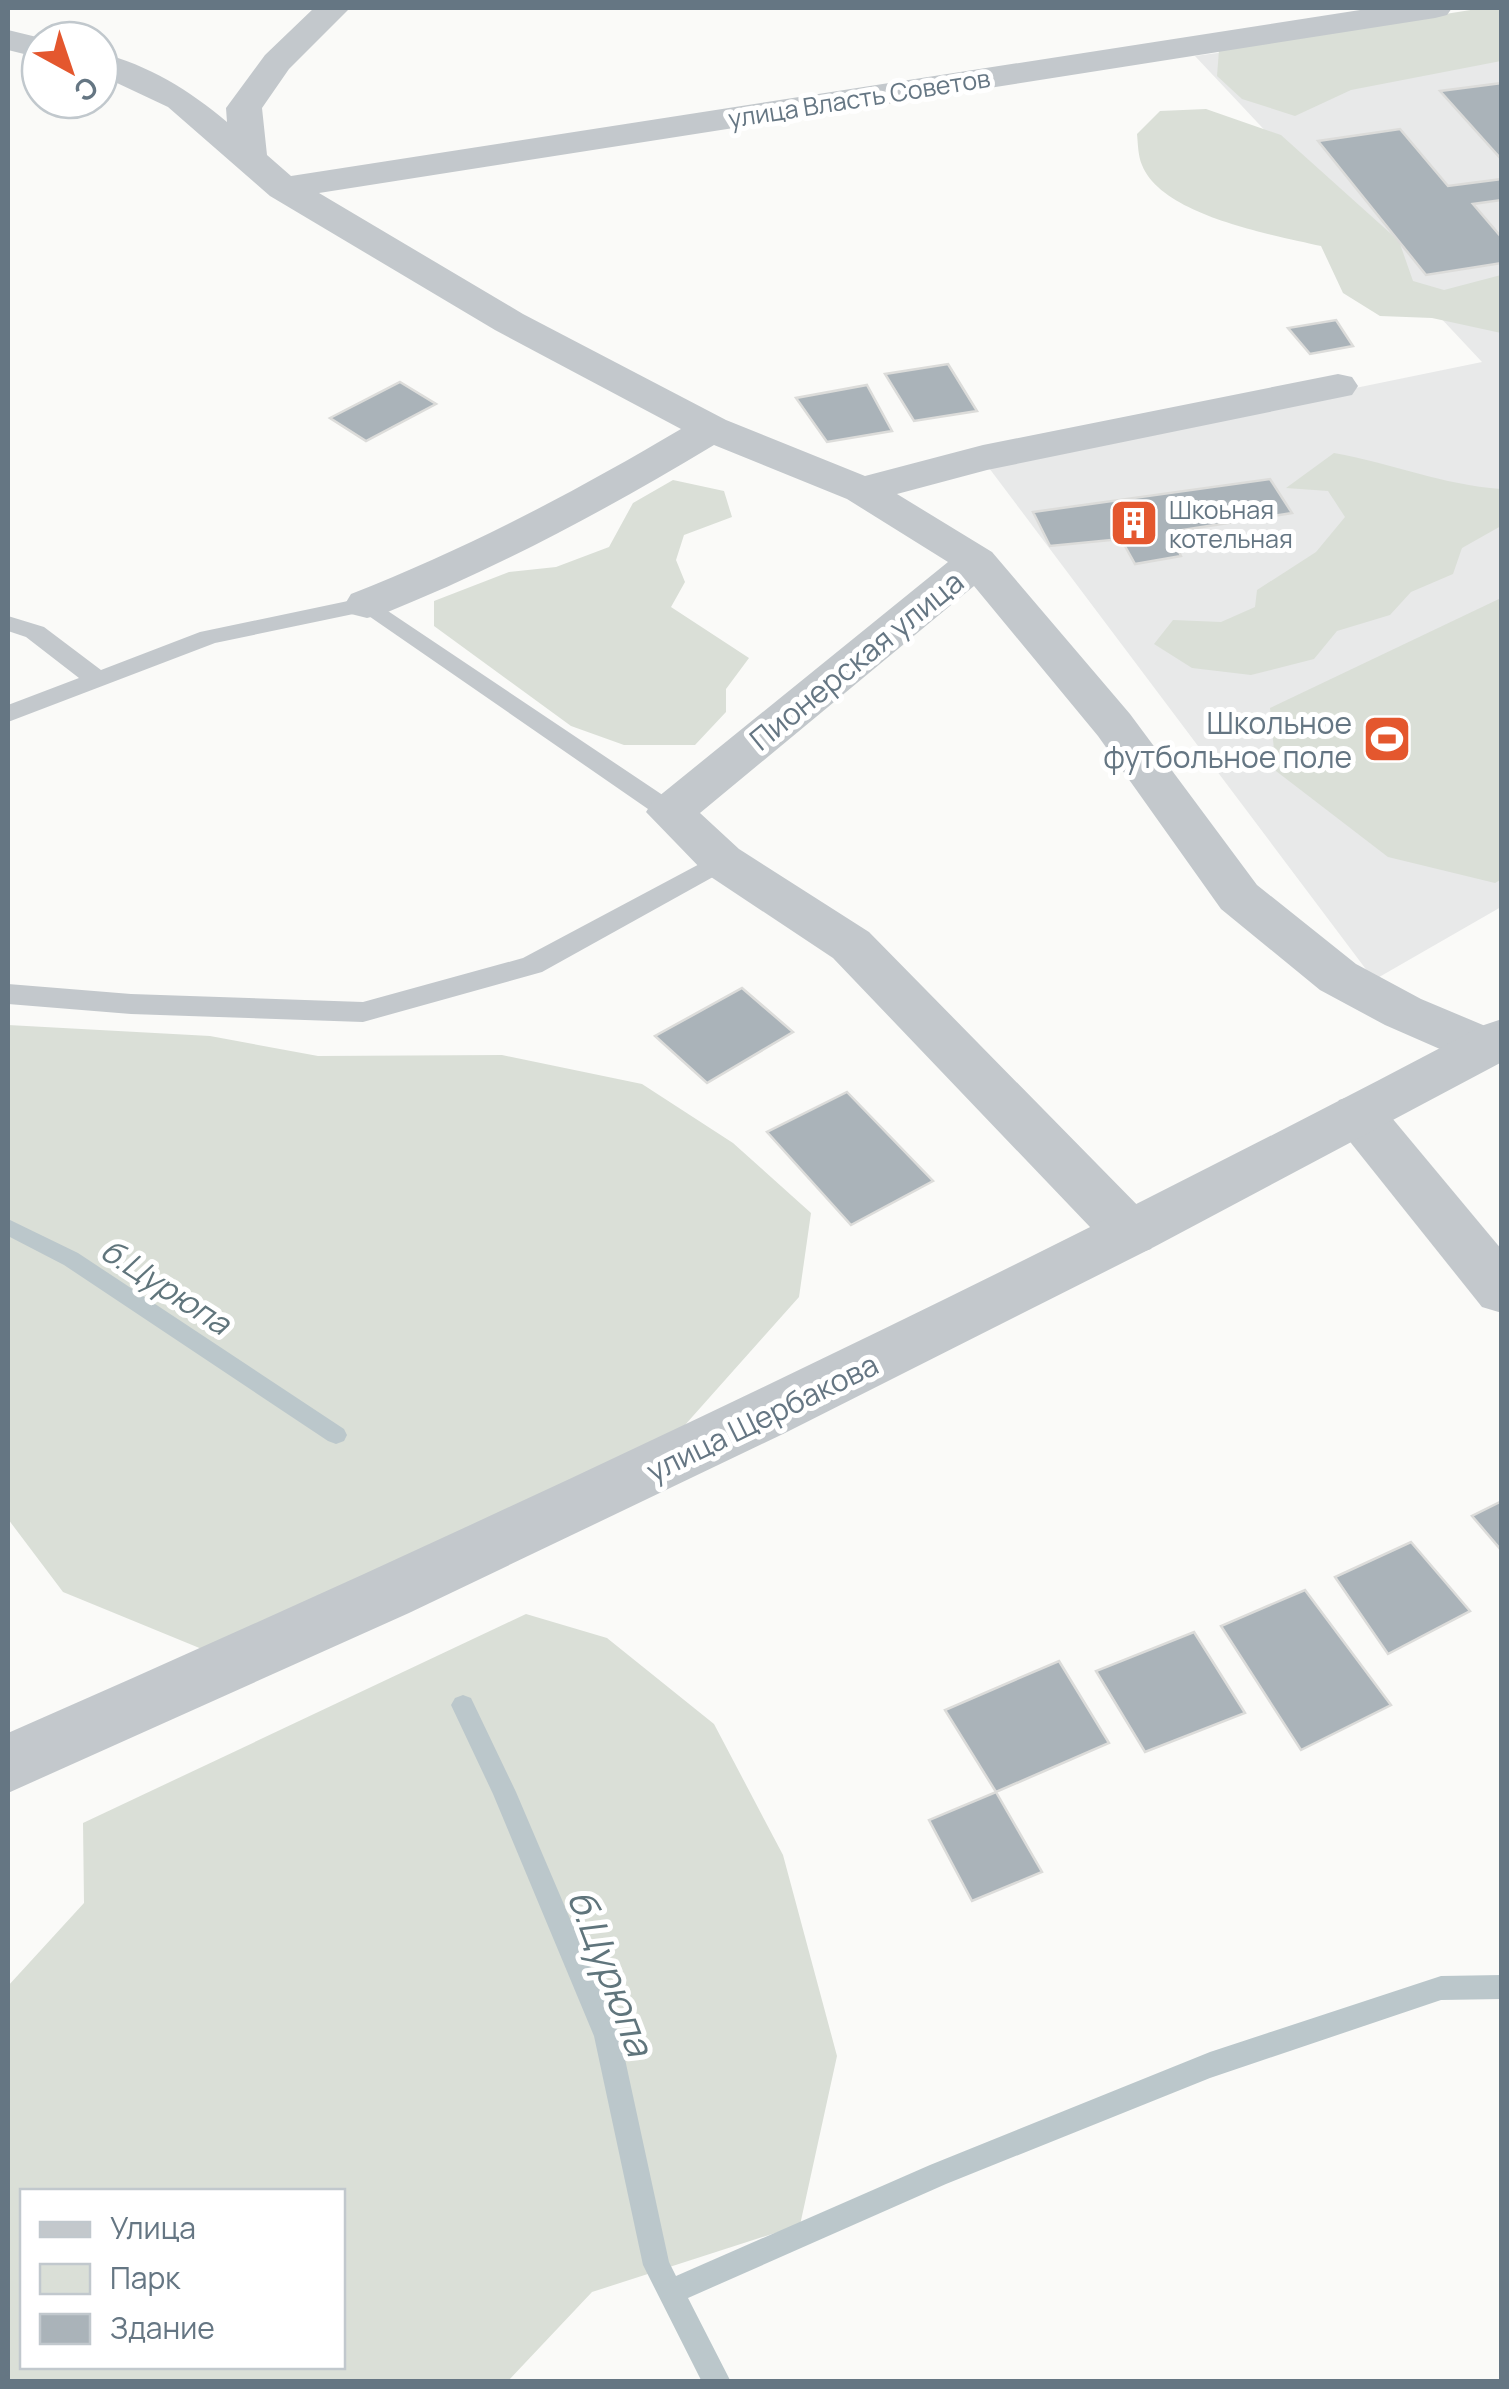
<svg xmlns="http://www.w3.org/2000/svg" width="1509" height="2389" font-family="Manrope,sans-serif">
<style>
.built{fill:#e8e9e9}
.green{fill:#dadfd7;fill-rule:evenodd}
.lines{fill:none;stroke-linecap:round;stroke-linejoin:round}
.stream{fill:#bbc7cb;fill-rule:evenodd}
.building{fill:#aab3b9;stroke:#dcdcda;stroke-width:2.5}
.service{fill:#c3c8cc;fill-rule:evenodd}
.minor{fill:#c3c8cc;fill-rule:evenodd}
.tertiary{fill:#c3c8cc;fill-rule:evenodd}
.labels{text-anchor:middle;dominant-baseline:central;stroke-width:10;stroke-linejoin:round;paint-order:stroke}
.far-street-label{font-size:25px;fill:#657683;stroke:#fff}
.far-poi-label{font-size:25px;fill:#657683;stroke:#fff;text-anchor:start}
.street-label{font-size:30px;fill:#657683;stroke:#fff}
.poi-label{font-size:30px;fill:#657683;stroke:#fff;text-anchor:end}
.water-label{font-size:32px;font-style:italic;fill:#60757c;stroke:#fff}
.near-water-label{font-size:38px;font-style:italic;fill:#60757c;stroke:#fff}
</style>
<rect width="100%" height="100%" fill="#fafaf8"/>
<path class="built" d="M1501,15V907L1374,980L986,464L1482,362L1195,56Z"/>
<g class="green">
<path d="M1483,8H1501V61L1351,90L1295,116L1242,99L1217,76L1219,50Z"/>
<path d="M1206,109L1281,135L1399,241L1413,281L1444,290L1501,275V333L1432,318L1380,316L1343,293L1321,246C1274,235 1162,216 1142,165C1138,156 1138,144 1137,134L1160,111Z"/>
<path d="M1334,453C1391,463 1443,485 1501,489V526L1462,548L1453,574L1411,592L1390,615L1337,631L1314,659L1251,675L1192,668L1154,644L1173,620L1221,622L1255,607L1257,590L1316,552L1345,517L1328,491L1286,488Z"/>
<path d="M673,480L724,491L732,517L684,535L676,560L685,582L671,607L749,658L726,689V712L695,745H624L571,726L434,626V601L509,572L556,567L609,547L633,503Z"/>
<path d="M1501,598L1502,879L1495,883L1388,857L1276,771L1270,708Z"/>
<path d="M8,1025L210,1036L318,1056L502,1055L642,1084L733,1143L811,1213L799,1297L636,1480L236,1663L63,1592L8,1519Z"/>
<path d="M526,1614L607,1638L714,1724L783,1855L837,2056L800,2225L592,2292L508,2381H8V1986L84,1903L83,1823ZM22,2192H342V2366H22Z"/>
</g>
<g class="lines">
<g class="stream">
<path d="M8,1219L78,1253L344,1429L347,1435L344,1441L336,1444L328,1441L64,1265L8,1236Z"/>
<path d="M463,1695L471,1698L516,1792L620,2036L669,2262L676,2276L930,2165L1210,2052L1441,1976L1502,1975V1999L1441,2000L1210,2078L946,2184L688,2298L731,2382H702L643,2265L594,2036L493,1794L451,1705L455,1698Z"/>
</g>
</g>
<g class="building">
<path d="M1502,83V160L1440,91Z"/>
<path d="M1400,129L1448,186L1502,179V200L1473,204L1502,238V263L1426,275L1318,141Z"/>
<path d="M1336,320L1353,346L1310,354L1288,328Z"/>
<path d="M948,364L977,411L914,421L885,374Z"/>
<path d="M400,382L436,404L366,441L330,418Z"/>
<path d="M867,385L892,431L827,442L796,398Z"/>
<path d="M1270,479L1292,513L1170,532L1181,556L1135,564L1121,539L1050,546L1033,512Z"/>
<path d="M742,988L793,1032L707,1083L655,1036Z"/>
<path d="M847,1092L933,1181L851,1225L767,1132Z"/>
<path d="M1502,1501V1551L1472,1516Z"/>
<path d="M1411,1542L1470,1611L1388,1654L1335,1577Z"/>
<path d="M1305,1590L1391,1705L1301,1750L1221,1626Z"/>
<path d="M1194,1632L1245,1713L1145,1752L1096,1671Z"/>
<path d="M1059,1661L1109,1743L996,1792L945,1710Z"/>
<path d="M996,1792L1042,1872L972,1901L929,1820Z"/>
</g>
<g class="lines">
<g class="service">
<path d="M367,597L679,806L683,812L679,818H661L363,612L215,643L8,722V705L79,678L26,637L8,631V616L44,627L101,670L200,632Z"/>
<path d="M722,852L731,855L735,861L731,867L542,972L363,1022L131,1014L8,1004V984L131,994L363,1002L523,958Z"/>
</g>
<g class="minor">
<path d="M314,8H350L289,69L262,108L267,155L291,176L1373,8H1452L1447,15L1435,18L319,193L523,314L726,420L865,476L983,445L1338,374L1352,377L1358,386L1352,395L987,470L897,494L992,552L1130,714L1257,885L1356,964L1421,999L1502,1033V1061L1484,1066L1465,1060L1385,1025L1320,990L1221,909L1098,736L974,586L700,813L739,849L869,932L1151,1219L1159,1234L1151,1249L1131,1256L1111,1249L833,958L705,873L646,812L653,801L948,562L847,499L714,445C604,511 502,566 383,614L367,618L351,614L345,604L351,594C470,547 571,494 681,429L495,330L270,196L168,107L100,75V53C149,65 189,90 227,122L226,108L265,55Z"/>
<path d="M8,30L49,40H40V58L8,50Z"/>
<path d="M1358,1094L1377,1100L1502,1250V1313L1482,1307L1339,1128L1331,1114L1339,1100Z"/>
</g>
<path class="tertiary" d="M1502,1019V1062L1154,1247L783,1434L409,1613L8,1793V1733C508,1514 1000,1280 1484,1025Z"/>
</g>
<defs>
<g id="building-square" transform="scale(2.5)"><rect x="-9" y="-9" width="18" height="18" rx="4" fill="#e4572e" stroke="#fff"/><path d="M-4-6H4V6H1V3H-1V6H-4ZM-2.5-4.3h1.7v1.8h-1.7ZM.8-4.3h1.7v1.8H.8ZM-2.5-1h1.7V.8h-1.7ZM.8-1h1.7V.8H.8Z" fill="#fff"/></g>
<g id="stadium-square" transform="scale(2.5)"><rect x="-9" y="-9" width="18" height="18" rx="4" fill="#e4572e" stroke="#fff"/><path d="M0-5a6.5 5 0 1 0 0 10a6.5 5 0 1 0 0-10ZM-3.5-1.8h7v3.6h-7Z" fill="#fff"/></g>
</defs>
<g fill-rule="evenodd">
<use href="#building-square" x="1134" y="523"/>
<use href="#stadium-square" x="1387" y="739"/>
</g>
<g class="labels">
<g class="far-street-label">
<text transform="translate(859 98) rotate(-9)">улица Власть Советов</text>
</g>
<g class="far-poi-label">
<text x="1169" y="509">Шкоьная<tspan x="1169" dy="29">котельная</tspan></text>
</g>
<g class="street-label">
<text transform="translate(856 660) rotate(-39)">Пионерская улица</text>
<text transform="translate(762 1417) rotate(-26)">улица Щербакова</text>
</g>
<g class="poi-label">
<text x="1352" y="722">Школьное<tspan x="1352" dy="34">футбольное поле</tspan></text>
</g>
<g class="water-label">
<text transform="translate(166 1286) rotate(33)">б.Цурюпа</text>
</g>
<g class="near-water-label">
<text transform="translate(612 1972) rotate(69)">б.Цурюпа</text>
</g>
</g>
<rect width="1509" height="2389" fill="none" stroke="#657683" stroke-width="20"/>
<rect x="20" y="2189" width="325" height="180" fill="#ffffff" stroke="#c1c8cd" stroke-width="2.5"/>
<rect x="40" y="2222" width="50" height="15" fill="#c3c8cc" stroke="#c1c8cd" stroke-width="2.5"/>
<text x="110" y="2239" font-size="30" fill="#657683">Улица</text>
<rect x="40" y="2264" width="50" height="30" fill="#dadfd7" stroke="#c1c8cd" stroke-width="2.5"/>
<text x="110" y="2289" font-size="30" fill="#657683">Парк</text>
<rect x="40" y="2314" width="50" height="30" fill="#aab3b9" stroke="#c1c8cd" stroke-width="2.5"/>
<text x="110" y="2339" font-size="30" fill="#657683">Здание</text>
<g transform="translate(70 70) rotate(140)"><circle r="48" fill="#ffffff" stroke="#c1c8cd" stroke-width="2.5"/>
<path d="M0-8L18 38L0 25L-18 38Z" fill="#e4572e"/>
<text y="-15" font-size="28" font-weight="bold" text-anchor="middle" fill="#657683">С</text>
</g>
</svg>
